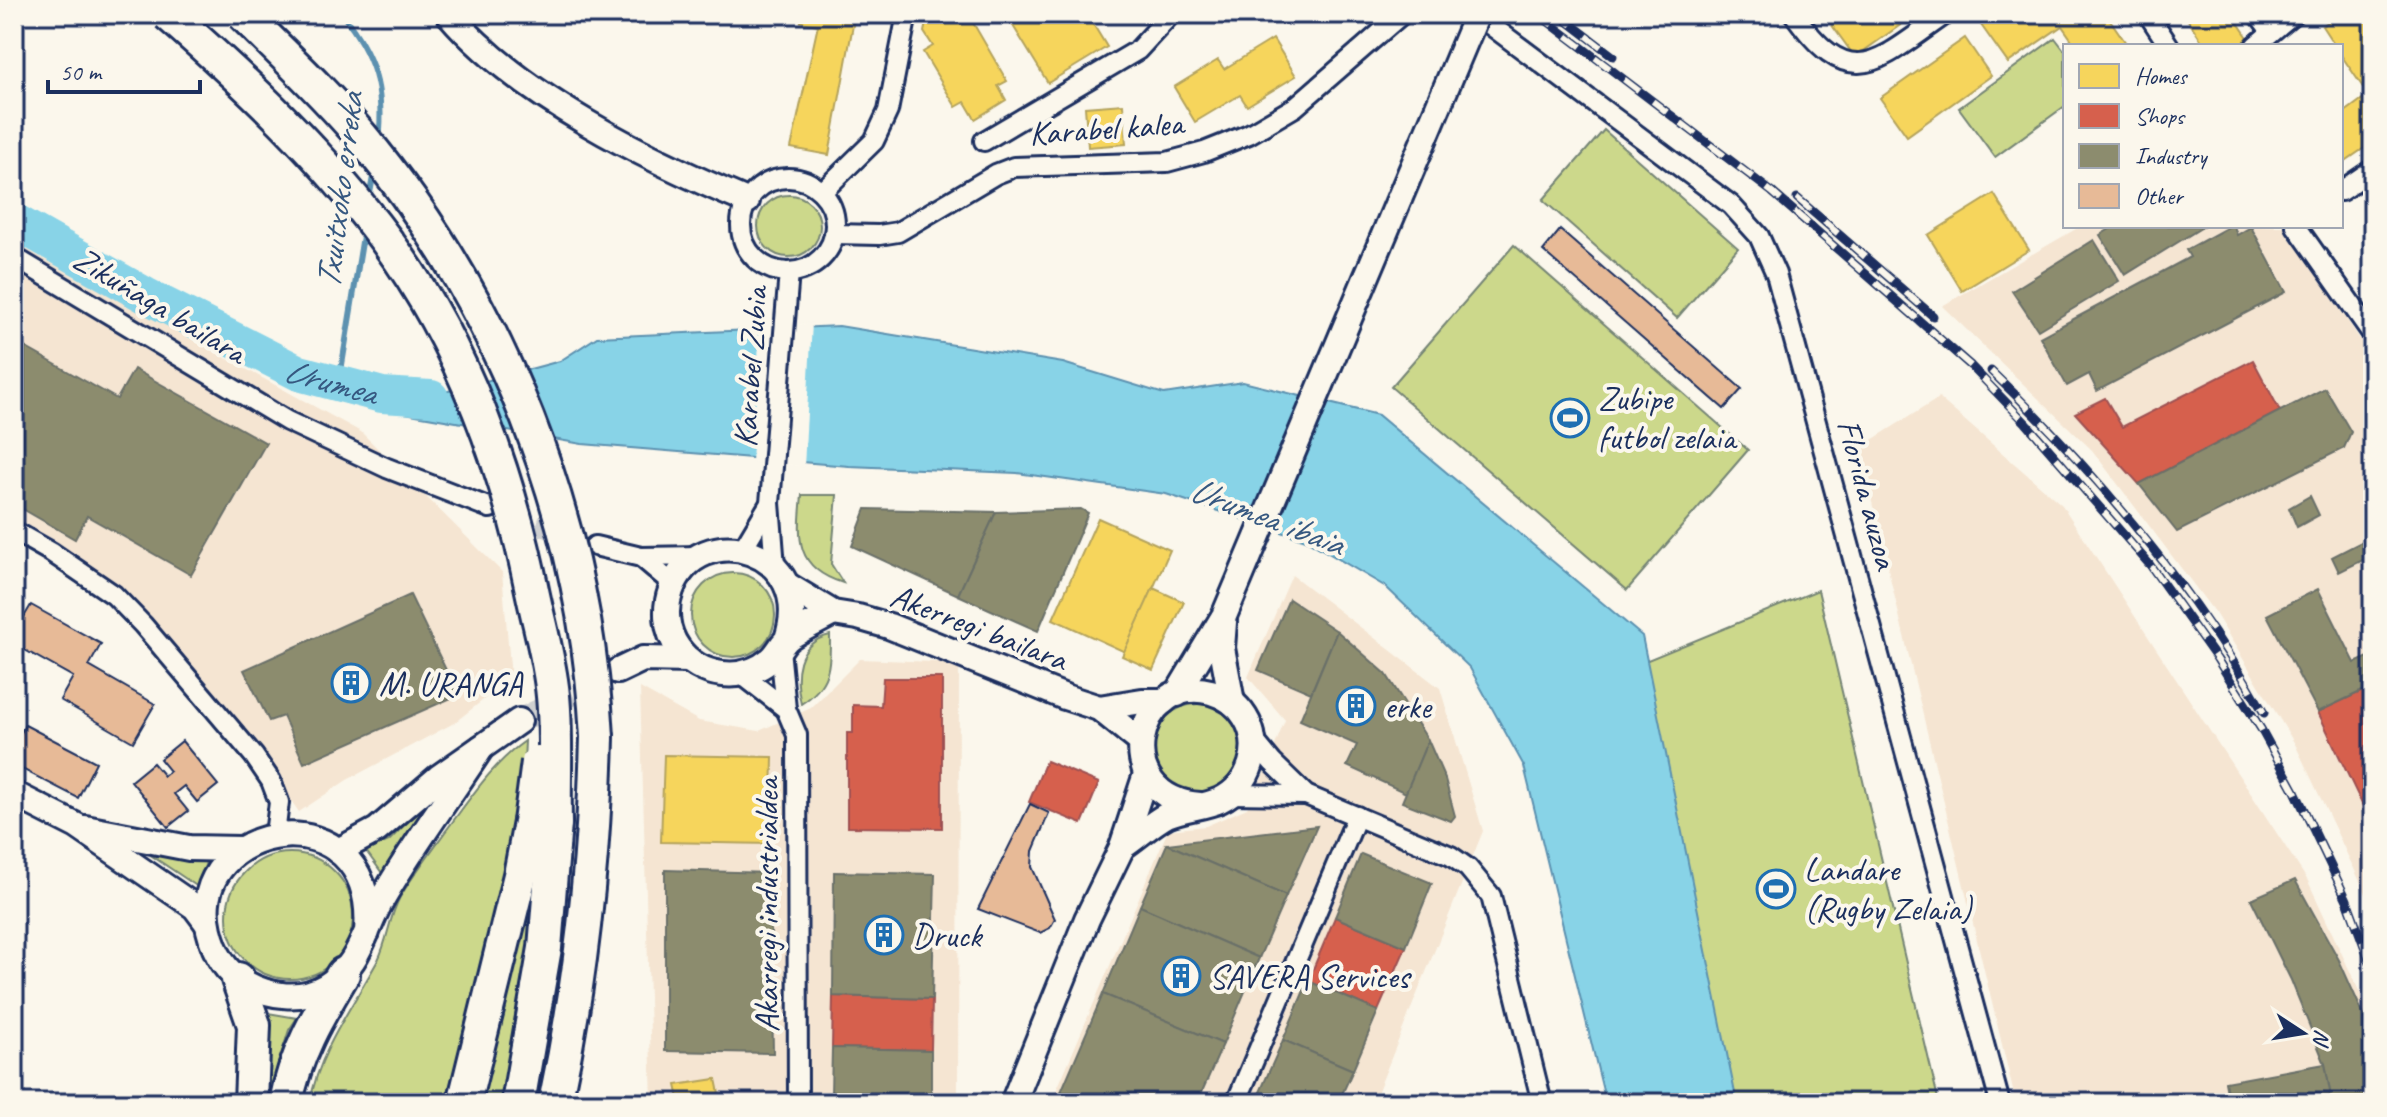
<svg xmlns="http://www.w3.org/2000/svg" width="2387" height="1117" font-family="Caveat,sans-serif">
<style>
.built{fill:#f5e5d2}
.green{fill:#ccd88b;stroke:#748474;stroke-width:2}
.water{fill:#88d3e7;stroke:#5c91b0;stroke-width:2}
.pier{fill:#fbf7ec}
.homes{fill:#f6d55c;stroke:#b4a35d;stroke-width:2}
.shops{fill:#d6604d;stroke:#9e5152;stroke-width:2}
.industry{fill:#8c8c6e;stroke:#6a7069;stroke-width:2}
.lines{fill:none;stroke-linecap:round;stroke-linejoin:round}
.stream{stroke:#5c91b0;stroke-width:6}
.river{stroke:#88d3e7;stroke-width:36}
.building{fill:#e7ba97;stroke:#1b2f5e;stroke-width:2}
.street-tunnel{stroke:#cecfd0;stroke-width:18;stroke-dasharray:18 9;stroke-linecap:butt}
.secondary-tunnel{stroke:#cecfd0;stroke-width:24;stroke-dasharray:24 12;stroke-linecap:butt}
.street-casing{stroke:#1b2f5e;stroke-width:24}
.secondary-casing{stroke:#1b2f5e;stroke-width:30}
.highway-casing{stroke:#1b2f5e;stroke-width:38}
.street{stroke:#fbf7ec;stroke-width:18}
.secondary{stroke:#fbf7ec;stroke-width:24}
.highway{stroke:#fbf7ec;stroke-width:32}
.rail-casing{stroke:#1b2f5e;stroke-width:9}
.rail{stroke:#fbf7ec;stroke-width:6;stroke-dasharray:18;stroke-linecap:butt}
.secondary-bridge-casing{stroke:#1b2f5e;stroke-width:30;stroke-linecap:butt}
.highway-bridge-casing{stroke:#1b2f5e;stroke-width:38;stroke-linecap:butt}
.secondary-bridge{stroke:#fbf7ec;stroke-width:24}
.highway-bridge{stroke:#fbf7ec;stroke-width:32}
.labels{text-anchor:middle;dominant-baseline:central;stroke-width:8;stroke-linejoin:round;paint-order:stroke}
.street-label{font-size:34px;fill:#1b2f5e;stroke:#fbf7ec}
.poi-label{font-size:34px;fill:#1b2f5e;stroke:#fbf7ec;text-anchor:start}
.water-label{font-size:36px;font-style:italic;fill:#365880;stroke:#fbf7ec}
</style>
<rect width="100%" height="100%" fill="#fbf7ec"/>
<filter id="ink" filterUnits="userSpaceOnUse"><feTurbulence type="fractalNoise" baseFrequency=".0125" numOctaves="2"/><feDisplacementMap in="SourceGraphic" scale="16" xChannelSelector="R" yChannelSelector="G"/><feConvolveMatrix kernelMatrix="1 2 1 2 8 2 1 2 1" color-interpolation-filters="sRGB"/></filter>
<g filter="url(#ink)">
<g class="built">
<path d="M2081,226H2285L2373,359V909L2295,744L2215,613L2092,450L1942,306Z"/>
<path d="M14,242L361,432L502,572L511,678L454,723L347,780L299,812L216,694L135,603L14,521Z"/>
<path d="M1939,398L2062,505L2308,881L2373,1021V1103H2016L1859,448Z"/>
<path d="M1292,575L1440,688L1483,831L1373,1103H1051L1168,830L1206,826L1247,808L1263,776L1285,720L1248,677Z"/>
<path d="M860,659L959,663L958,1103H652L640,688L699,721L759,731L811,708Z"/>
</g>
<g class="green">
<path d="M2055,38L2065,51V106L1995,157L1959,108Z"/>
<path d="M1604,130L1738,248L1677,318L1543,200Z"/>
<circle cx="789" cy="226" r="31"/>
<path d="M1514,245L1748,450L1627,590L1391,387Z"/>
<path d="M802,495H837L831,564L843,583C794,568 798,537 802,495Z"/>
<circle cx="733" cy="615" r="42"/>
<path d="M1818,590L1939,1103H1715L1611,675Z"/>
<path d="M830,635C830,668 830,685 801,704C794,675 796,643 830,635Z"/>
<circle cx="1198" cy="748" r="44"/>
<path d="M525,741L523,783L518,782V816L446,1103H310C319,1050 353,1006 378,960C388,940 389,917 400,897C413,875 430,853 445,832C470,799 491,765 525,741Z"/>
<path d="M443,785L382,873L366,851L389,841Z"/>
<circle cx="290" cy="916" r="63"/>
<path d="M157,855L206,862L198,887L152,856Z"/>
<path d="M523,919H532L526,979L501,1103H472Z"/>
<path d="M268,1013L297,1018L289,1030L266,1103Z"/>
</g>
<path class="water" d="M839,326L1063,363L1164,394L1243,382L1378,415L1642,636L1737,1103H1606L1524,766L1470,668L1386,587L1306,540L1166,494L1017,473L849,466L582,444L399,412L362,376L441,393L560,361L597,337Z"/>
<path class="pier" d="M812,323L804,467L752,462L760,325Z"/>
<g class="homes">
<path d="M802,14H855L829,155L791,148L818,25L801,22Z"/>
<path d="M928,14H948L972,21L1007,81L998,86L1006,100L975,119L965,102L956,107L923,52L933,46L924,32Z"/>
<path d="M1029,14H1087L1107,47L1048,83L1012,24Z"/>
<path d="M1845,14H1916L1855,57L1831,24Z"/>
<path d="M1997,14H2106L2128,46H2076L2062,26L2008,63L1981,25Z"/>
<path d="M2184,14H2232L2253,45L2205,46Z"/>
<path d="M2340,14H2373V102L2341,55V46H2335L2322,26Z"/>
<path d="M1965,38L1991,76L1907,136L1880,98Z"/>
<path d="M1273,39L1296,76L1247,106L1240,95L1195,122L1174,87L1218,60L1224,69Z"/>
<path d="M2368,95L2373,102V142L2341,164V115Z"/>
<path d="M1123,104L1126,144L1088,147L1085,107Z"/>
<path d="M1994,194L2029,250L1962,291L1928,235Z"/>
<path d="M1098,518L1170,550L1125,652L1053,619Z"/>
<path d="M1153,588L1184,602L1153,670L1122,656Z"/>
<path d="M664,755L773,757L771,844L661,842Z"/>
<path d="M716,1079L721,1103H680L676,1085Z"/>
</g>
<g class="shops">
<path d="M2253,360L2280,411L2139,484L2075,413L2105,398L2122,427Z"/>
<path d="M883,678H942V828L847,827V733H853V705L881,706Z"/>
<path d="M2373,686V827L2318,712Z"/>
<path d="M1046,761L1099,783L1082,824L1029,802Z"/>
<path d="M1335,917L1406,947L1378,1011L1308,981Z"/>
<path d="M833,996L932,999L931,1050L832,1048Z"/>
<path d="M831,1095L931,1096V1103H831Z"/>
</g>
<g class="industry">
<path d="M2115,226H2204L2125,275L2100,235Z"/>
<path d="M2230,226H2234L2237,235L2251,227L2286,292L2097,391L2089,374L2067,386L2040,337L2190,257L2186,250Z"/>
<path d="M2094,240L2119,281L2038,330L2012,291Z"/>
<path d="M14,341L117,399L134,369L266,443L191,575L87,516L75,539L14,504Z"/>
<path d="M2325,388L2351,432L2344,448L2177,532L2139,484Z"/>
<path d="M2310,496L2319,515L2297,527L2289,508Z"/>
<path d="M866,509L996,512L958,595L852,546Z"/>
<path d="M1081,509L1088,513L1038,631L958,595L996,512Z"/>
<path d="M2365,540L2373,555L2339,572L2332,557Z"/>
<path d="M2318,589L2355,663L2373,655V686L2318,712L2267,615Z"/>
<path d="M410,595L458,695L304,763L283,716L269,721L244,670Z"/>
<path d="M1289,599L1337,631L1311,693L1258,670Z"/>
<path d="M1337,631L1386,674L1428,740L1406,793L1347,766L1357,745L1300,720Z"/>
<path d="M1428,740L1445,779L1455,816L1451,821L1402,802Z"/>
<path d="M1317,826L1286,896L1167,844Z"/>
<path d="M1167,844L1286,896L1259,958L1140,906Z"/>
<path d="M1361,854L1432,883L1406,947L1335,917Z"/>
<path d="M665,870L770,873L773,1053L665,1051Z"/>
<path d="M834,872L935,874L932,999L833,996Z"/>
<path d="M2295,880L2339,960L2373,1036V1103H2332L2325,1064L2291,980L2251,899Z"/>
<path d="M1140,906L1259,958L1223,1044L1103,994Z"/>
<path d="M1308,981L1378,1011L1353,1070L1283,1040Z"/>
<path d="M1103,994L1223,1044L1197,1103H1088L1061,1092Z"/>
<path d="M1283,1040L1353,1070L1338,1103H1267L1257,1099Z"/>
<path d="M832,1048L931,1050V1096L831,1095Z"/>
<path d="M2325,1064L2332,1103H2229L2225,1082Z"/>
<path d="M1061,1092L1088,1103H1057Z"/>
</g>
<g class="lines">
<g class="stream">
<path d="M342,14C374,55 385,89 379,140"/>
<path d="M369,199L374,171"/>
<path d="M339,383L364,230"/>
</g>
<path class="river" id="s1" d="M14,221L145,295L299,373L382,395L431,398"/>
</g>
<g class="building">
<path d="M1560,230L1742,389L1724,409L1543,251Z"/>
<path d="M31,605L101,644L89,666L155,704L133,742L60,700L73,677L14,644V618L21,622Z"/>
<path d="M25,725L96,762L78,798L14,765V746Z"/>
<path d="M182,741L218,785L197,802L184,786L174,794L188,811L168,827L131,781L153,763L164,776L170,771L160,759Z"/>
<path d="M1030,804L1049,813L1033,851L1032,867L1055,919L1050,928L1040,933L978,909Z"/>
</g>
<g class="lines">
<path class="street-tunnel" d="M511,516L595,546"/>
<path class="secondary-tunnel" d="M519,721L605,677"/>
<g class="street-casing">
<g id="street">
<path d="M1794,14C1852,97 1880,59 1946,14"/>
<path d="M2148,14L2169,46"/>
<path d="M2258,14L2271,31"/>
<path d="M1489,24L1731,205L1759,236L1776,274L2000,1103"/>
<path d="M2255,46L2293,14"/>
<path d="M984,141L1138,50L1171,14"/>
<circle cx="788" cy="225" r="47"/>
<path d="M2341,191L2373,169"/>
<path d="M822,192L874,141L888,111L907,14"/>
<path d="M2296,226L2373,335"/>
<path d="M834,234L879,235L898,232L996,174L1014,167L1167,162L1204,152L1249,134L1295,107L1402,14"/>
<path d="M14,257L287,421L387,468L490,508"/>
<path d="M14,531L51,552L114,595L143,625L254,756L271,781L279,802L275,835"/>
<path d="M595,546L641,557L700,556"/>
<path d="M742,550L770,503"/>
<path d="M641,557L667,579L672,587"/>
<path d="M775,567L770,503L789,272"/>
<path d="M780,649L786,709"/>
<path d="M741,674L786,709L797,735L798,1103"/>
<path d="M1253,739L1272,762L1306,795L1451,856L1468,868L1491,896L1542,1103"/>
<path d="M1231,794L1306,795"/>
<path d="M1236,1103L1357,816"/>
</g>
</g>
<g class="secondary-casing">
<g id="secondary">
<path d="M449,14C520,97 647,159 747,201"/>
<path d="M787,585L833,613L858,617L889,626L1065,697L1099,708L1140,741"/>
<path d="M1224,622L1222,648L1232,702"/>
<path d="M787,639C817,550 699,514 671,590C664,609 666,631 678,648C699,678 743,683 770,660C778,654 782,642 790,637C803,628 819,621 833,613"/>
<path d="M618,671L643,659L689,660"/>
<path d="M1177,694L1224,616"/>
<path d="M1099,708L1142,701H1164"/>
<path d="M14,794L77,826L195,907L207,923"/>
<path d="M85,828L189,848L241,849"/>
<path d="M1122,847C1137,837 1152,823 1167,815C1184,808 1204,807 1220,800C1251,785 1263,746 1245,717C1237,704 1225,696 1211,692C1135,672 1107,798 1200,805"/>
<path d="M338,851L377,830L439,777L519,721"/>
<path d="M367,932C378,787 183,821 209,930C214,951 225,972 245,983C270,997 301,1001 326,986C359,967 364,932 381,901C411,848 448,799 481,748"/>
<path d="M1013,1103L1087,919L1122,847L1146,774"/>
</g>
</g>
<g class="highway-casing">
<g id="highway">
<path d="M238,979L254,1025L251,1103"/>
<path d="M286,1103C295,1054 318,1016 343,974"/>
<path d="M464,1103L520,875L530,822"/>
<path d="M518,1103L545,948L555,823"/>
<path d="M555,1103C581,982 594,861 597,737"/>
</g>
</g>
<use href="#street" class="street"/>
<use href="#secondary" class="secondary"/>
<use href="#highway" class="highway"/>
<g class="rail-casing">
<g id="rail">
<path d="M1538,14L1772,192L1971,366L2026,423L2150,565L2217,659L2261,729L2295,791L2347,900L2373,970"/>
<path d="M1558,14L1613,56"/>
<path d="M1797,198L1933,316"/>
<path d="M1991,371C2096,472 2192,586 2264,713"/>
</g>
</g>
<use href="#rail" class="rail"/>
<g class="secondary-bridge-casing">
<path id="secondary-bridge" d="M1224,616L1477,14"/>
</g>
<g class="highway-bridge-casing">
<g id="highway-bridge">
<path d="M168,14C247,83 323,155 386,240C462,343 508,470 533,595C540,628 550,662 553,696C557,737 554,781 555,823"/>
<path d="M243,14C283,54 325,93 361,136C501,303 586,521 597,737"/>
<path d="M530,822L538,762"/>
</g>
</g>
<use href="#secondary-bridge" class="secondary-bridge"/>
<use href="#highway-bridge" class="highway-bridge"/>
</g>
</g>
<defs>
<g id="stadium-ring" transform="scale(2)"><circle r="9.5" fill="#fbf7ec" stroke="#1f6fb2" stroke-width="1.5"/><path d="M0-5a6.5 5 0 1 0 0 10a6.5 5 0 1 0 0-10ZM-3.5-1.8h7v3.6h-7Z" fill="#1f6fb2"/></g>
<g id="building-ring" transform="scale(2)"><circle r="9.5" fill="#fbf7ec" stroke="#1f6fb2" stroke-width="1.5"/><path d="M-4-6H4V6H1V3H-1V6H-4ZM-2.5-4.3h1.7v1.8h-1.7ZM.8-4.3h1.7v1.8H.8ZM-2.5-1h1.7V.8h-1.7ZM.8-1h1.7V.8H.8Z" fill="#1f6fb2"/></g>
</defs>
<g fill-rule="evenodd">
<use href="#stadium-ring" x="1570" y="418"/>
<use href="#building-ring" x="351" y="683"/>
<use href="#building-ring" x="1356" y="706"/>
<use href="#stadium-ring" x="1776" y="889"/>
<use href="#building-ring" x="884" y="935"/>
<use href="#building-ring" x="1181" y="976"/>
</g>
<g class="labels">
<g class="street-label">
<text transform="translate(1106 128) rotate(-4)">Karabel kalea</text>
<text transform="translate(160 305) rotate(31)">Zikuñaga bailara</text>
<text transform="translate(750 367) rotate(-86)">Karabel Zubia</text>
<text transform="translate(1868 494) rotate(75)">Florida auzoa</text>
<text transform="translate(979 627) rotate(21)">Akerregi bailara</text>
<text transform="translate(766 905) rotate(-90)">Akarregi industrialdea</text>
</g>
<g class="poi-label">
<text x="1598" y="398">Zubipe<tspan x="1598" dy="39">futbol zelaia</tspan></text>
<text x="379" y="683">M. URANGA</text>
<text x="1384" y="706">erke</text>
<text x="1804" y="869">Landare<tspan x="1804" dy="39">(Rugby Zelaia)</tspan></text>
<text x="912" y="935">Druck</text>
<text x="1209" y="976">SAVERA Services</text>
</g>
<g class="water-label">
<text transform="translate(339 191) rotate(-83)">Txuitxoko erreka</text>
<text stroke="none"><textPath href="#s1" startOffset="356">Urumea</textPath></text>
<text transform="translate(1267 516) rotate(21)">Urumea ibaia</text>
</g>
</g>
<rect width="2387" height="1117" fill="none" stroke="#fbf7ec" stroke-width="48"/>
<rect x="24" y="24" width="2339" height="1069" fill="none" stroke="#1b2f5e" stroke-width="3" filter="url(#ink)"/>
<rect x="2063" y="44" width="280" height="184" fill="#fbf7ec" stroke="#a1a7b3" stroke-width="2"/>
<rect x="2079" y="64" width="40" height="24" fill="#f6d55c" stroke="#a1a7b3" stroke-width="2"/>
<text x="2135" y="84" font-size="24" fill="#1b2f5e">Homes</text>
<rect x="2079" y="104" width="40" height="24" fill="#d6604d" stroke="#a1a7b3" stroke-width="2"/>
<text x="2135" y="124" font-size="24" fill="#1b2f5e">Shops</text>
<rect x="2079" y="144" width="40" height="24" fill="#8c8c6e" stroke="#a1a7b3" stroke-width="2"/>
<text x="2135" y="164" font-size="24" fill="#1b2f5e">Industry</text>
<rect x="2079" y="184" width="40" height="24" fill="#e7ba97" stroke="#a1a7b3" stroke-width="2"/>
<text x="2135" y="204" font-size="24" fill="#1b2f5e">Other</text>
<g transform="translate(2303 1033) rotate(102)" stroke="#fbf7ec" stroke-width="6" paint-order="stroke">
<path d="M0-6L14 30L0 20L-14 30Z" fill="#1b2f5e"/>
<text y="-12" font-size="22" font-weight="bold" text-anchor="middle" fill="#1b2f5e">N</text>
</g>
<path d="M48 80v12h152v-12" fill="none" stroke="#1b2f5e" stroke-width="4"/>
<text x="60" y="80" font-size="24" fill="#1b2f5e" stroke="#fbf7ec" stroke-width="6" paint-order="stroke">50 m</text>
</svg>
